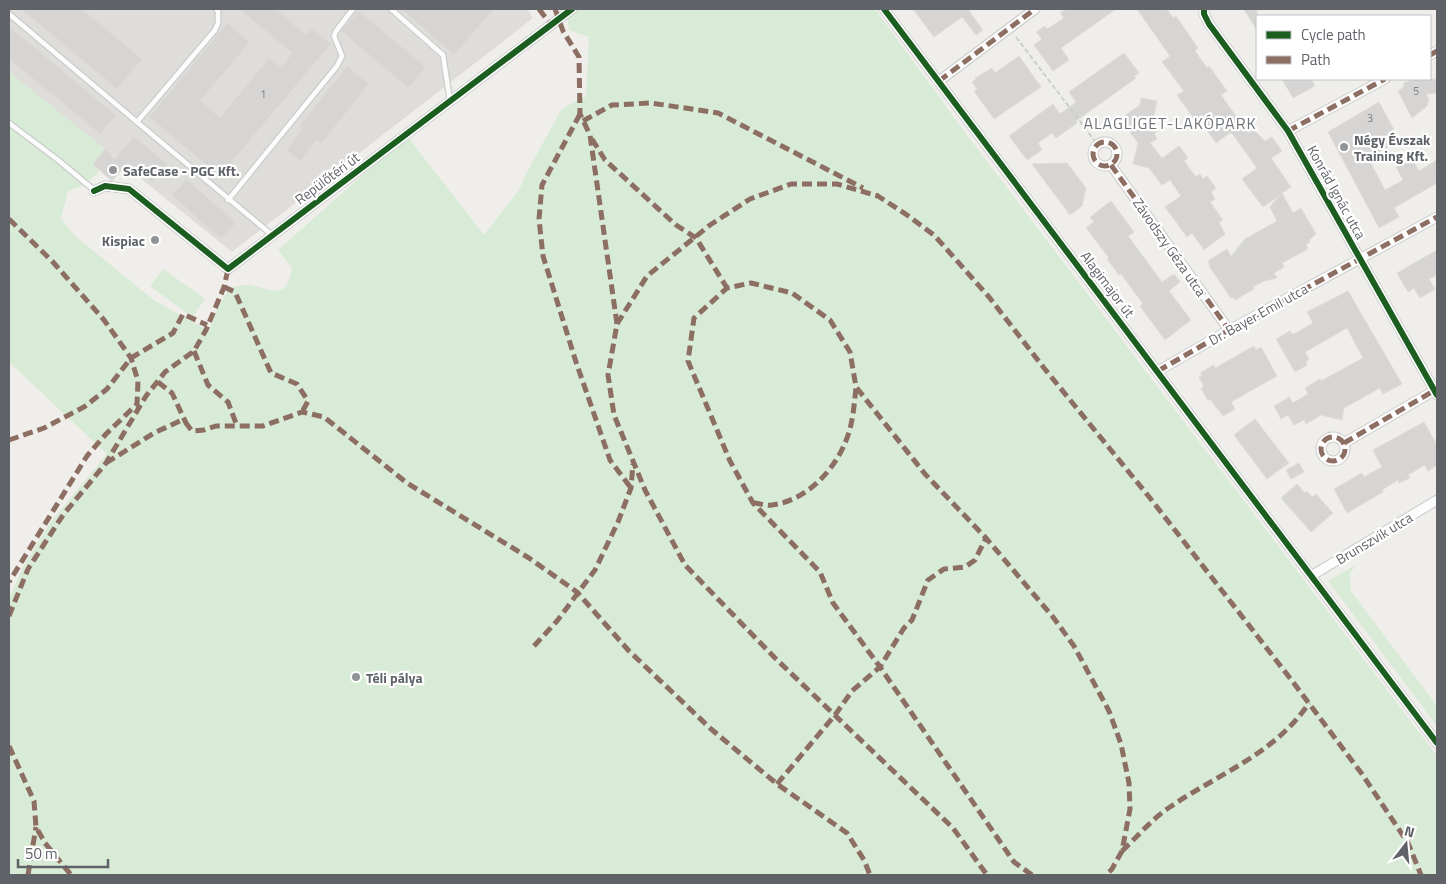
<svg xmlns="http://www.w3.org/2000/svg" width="1446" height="884" font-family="'Titillium Web',sans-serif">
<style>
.industrial{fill:#dfddda}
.green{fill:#d8ebd6}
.building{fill:#d6d5d3;stroke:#deddd9}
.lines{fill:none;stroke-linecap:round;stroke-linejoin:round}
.service-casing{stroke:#cbcccc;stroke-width:7}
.minor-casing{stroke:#cbcccc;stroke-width:11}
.path{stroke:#cacfcc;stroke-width:2;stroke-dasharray:5 2.5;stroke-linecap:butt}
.service{stroke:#fdfcfc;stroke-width:4.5}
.minor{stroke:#fdfcfc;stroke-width:9}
.quiet{stroke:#8d6e63;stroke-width:5;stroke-dasharray:10 5;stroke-linecap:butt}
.cycleway-casing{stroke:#fff;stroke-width:9}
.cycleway{stroke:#1b5e20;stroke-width:6}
.poi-dot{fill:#919496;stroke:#fff;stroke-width:2}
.labels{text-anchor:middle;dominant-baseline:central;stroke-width:4.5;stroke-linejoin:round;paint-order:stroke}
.number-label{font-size:11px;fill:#7e8184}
.poi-label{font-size:14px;font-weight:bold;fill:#5f6368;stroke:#fff;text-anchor:start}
.street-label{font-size:14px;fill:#5f6368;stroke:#fff}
.quarter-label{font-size:16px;letter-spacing:1px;fill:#70757a;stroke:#fff}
</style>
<rect width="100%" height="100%" fill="#efeeea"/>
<path class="industrial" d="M9,9H527L533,18L232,252L9,72Z"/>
<g class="green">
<path d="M578,9H875L961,127L1437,756V875H9V599L23,567L50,523L107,454L9,362V72L105,149L93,164L100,171L80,187L68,191L61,219L75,236L155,301L209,331L216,311L229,288C235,287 243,284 249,285C271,289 287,302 292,268L278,250L407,136L484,235L519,190L527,172L561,110L579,99L586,97L589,37L569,30L567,16Z"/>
<path d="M163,269L205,299L192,317L150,286Z"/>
<path d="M1356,565L1350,573L1351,591L1437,706V726L1328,581Z"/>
</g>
<g class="building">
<path d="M21,9H82L142,59L117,89Z"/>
<path d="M239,9H276L306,35L312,28L331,44L220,176L149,117L227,23L250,42L200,101L220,117L269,58L281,68L292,53Z"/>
<path d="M401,9H494L454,55Z"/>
<path d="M913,9H973L969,11L983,30L976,35L962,17L934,37Z"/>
<path d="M1066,9H1116L1061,48L1069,60L1053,71L1034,45L1042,39L1036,32L1045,26L1047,29L1064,18L1060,13Z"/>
<path d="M1137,9H1167L1173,18L1176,16L1198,48L1195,51L1207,68L1209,66L1227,91L1221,95L1248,133L1254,130L1265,141L1272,137L1282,151L1271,158L1291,187L1282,193L1293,213L1301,208L1316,234L1309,240L1310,242L1306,245L1308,249L1282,263L1284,267L1274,273L1277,278L1264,281L1253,287L1254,289L1235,300L1233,297L1231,298L1209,266L1210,265L1208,261L1227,249L1231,256L1245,239L1277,221L1270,207L1279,196L1263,207L1242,179L1257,168L1231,132L1216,143L1198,118L1195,120L1177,95L1184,91L1162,62L1170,56Z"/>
<path d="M1244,9H1257V31Z"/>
<path d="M359,11L426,67L408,88L341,31Z"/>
<path d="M9,26L116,115L100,134L9,59Z"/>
<path d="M1124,53L1139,73L1134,76L1136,78L1076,121L1077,123L1056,138L1052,133L1038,143L1042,150L1027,160L1009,136L1053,104L1060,114L1076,102L1069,92Z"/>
<path d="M1019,56L1041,87L994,119L974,91L977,89L972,82L976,79L975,78L992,68L995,73Z"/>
<path d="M347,66L369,84L321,144L317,140L300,161L286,150L303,129L299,126Z"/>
<path d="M1282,79H1311L1315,86L1293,98Z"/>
<path d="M1413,79H1437V93L1426,94L1429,99L1427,106L1412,118L1398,91L1403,88L1404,83Z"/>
<path d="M1141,98L1157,101L1152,124L1158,131L1154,134L1157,139L1150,143L1162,158L1179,146L1188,158L1184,161L1196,177L1200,174L1203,179L1207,176L1216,188L1211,192L1215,199L1210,202L1223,220L1219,222L1225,234L1204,250L1192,233L1187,237L1165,207L1181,196L1170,180L1162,185L1149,168L1133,164L1138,143L1130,132L1132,130L1123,117L1140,105Z"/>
<path d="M1379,102L1400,141L1368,158L1385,190L1403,180L1396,167L1412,159L1419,171L1437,160V183L1394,208L1399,217L1379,228L1328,132Z"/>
<path d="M134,136L167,164L152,182L128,162L112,181L93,164L105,149L115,159Z"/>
<path d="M1067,163L1086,188L1082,206L1070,215L1032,164Z"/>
<path d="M187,179L236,223L221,239L172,195Z"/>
<path d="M1111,201L1134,232L1128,236L1162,282L1174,274L1180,282L1169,291L1191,320L1165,340L1140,306L1143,304L1121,274L1119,275L1107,259L1109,258L1086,228L1094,222L1090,217Z"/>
<path d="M1437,250V275L1429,279L1435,289L1420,298L1414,288L1408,292L1397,273Z"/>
<path d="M1348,291L1402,384L1383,394L1380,388L1344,408L1342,420L1321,415L1306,424L1304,420L1294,425L1288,415L1281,419L1274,406L1289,397L1293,403L1308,394L1305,388L1320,379L1321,381L1363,358L1347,328L1305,352L1309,359L1306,362L1307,365L1295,372L1276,339L1290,331L1292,334H1294L1313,323L1307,312Z"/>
<path d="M1254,346L1256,350L1261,347L1277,376L1231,402L1235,409L1223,416L1210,399L1208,401L1201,388L1204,387L1199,377L1202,375L1200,373L1214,365L1215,368Z"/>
<path d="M1255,419L1289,463L1267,479L1234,435Z"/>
<path d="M1424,422L1437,445V465L1428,471L1425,465L1408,475L1410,478L1399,483L1398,480L1382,490L1383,492L1347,513L1334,489L1362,473L1364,477L1382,467L1373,450Z"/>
<path d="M1299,463L1304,472L1291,479L1286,470Z"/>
<path d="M1297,484L1305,493L1307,491L1312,497L1316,494L1333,513L1311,532L1281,498Z"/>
</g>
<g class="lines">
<g class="service-casing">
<g id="service">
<path d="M391,9L443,55L450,101"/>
<path d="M9,14L137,122L215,30L218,23V11L216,9"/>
<path d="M137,122L272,235"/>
<path d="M9,123L58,160L94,190"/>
<path d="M228,200L337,66L342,56L334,36L336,31L353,9"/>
</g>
</g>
<g class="minor-casing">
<g id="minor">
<path d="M884,9L1437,743"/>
<path d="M1204,9V14L1209,24L1288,131L1437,395"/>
<path d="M1430,55L1437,51"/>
<path d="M939,81L1035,9"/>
<path d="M1288,131L1385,79"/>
<circle cx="1105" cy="154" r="12"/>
<path d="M1111,165L1229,330"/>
<path d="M94,191L105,186L129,189L228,269L572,9"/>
<path d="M1158,371L1229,330L1437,217"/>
<circle cx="1333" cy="449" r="12"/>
<path d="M1344,443L1437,389"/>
<path d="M1311,576L1437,500"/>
</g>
</g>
<path class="path" d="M1016,37L1098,145"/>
<use href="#service" class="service"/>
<use href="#minor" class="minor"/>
<g class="quiet">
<path d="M539,9L551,25L555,26"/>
<path d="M555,9L563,31L579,57L580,114L590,135L617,324L608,375L614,415L645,490L685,565L776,659L953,828L987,875"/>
<path d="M1430,55L1437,51"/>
<path d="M939,81L1035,9"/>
<path d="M580,114L542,185L539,219L543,256L576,362L610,460L631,488"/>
<path d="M583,121L612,105L651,103L718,113L863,188"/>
<path d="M1288,131L1385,79"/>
<path d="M592,139L605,160L676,225L696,238L727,288"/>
<circle cx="1105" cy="154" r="12"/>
<path d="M1111,165L1229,330"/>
<path d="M9,219L52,261L104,320L131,358L138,381L137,404L106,434L87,456L9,582"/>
<path d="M224,287L235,292L271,373L297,384L308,401L302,412"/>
<path d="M617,324L647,276L710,225L750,199L791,184H837L878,196L907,215L934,235L989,297L1044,368L1150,498L1293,682L1362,774L1408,843L1421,875"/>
<path d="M194,351L208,385L228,402L237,426"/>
<path d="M1158,371L1229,330L1437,217"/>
<path d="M158,382L172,393L186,423"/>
<circle cx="1333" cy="449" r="12"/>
<path d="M9,440L44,428L84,407L107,389L131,358L173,333L183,314L207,325"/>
<path d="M1344,443L1437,389"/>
<path d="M106,463L154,433L180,421L186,423L192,431L204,430L216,426H263L302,412L324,417L407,483L529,558L577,592L629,651L711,729L777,784L847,833L864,860L870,875"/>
<path d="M753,503C759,503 766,506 772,505C805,501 833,472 845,443C853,425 854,406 856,387"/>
<path d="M9,616L28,569L63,515L106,463L146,396L165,372L194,351L206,330L224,287L228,269"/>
<path d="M534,646L557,621L595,570L618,522L631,488L633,464"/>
<path d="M9,746L34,801L36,827L45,843L71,875"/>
<path d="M777,784L835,715L852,691L880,667L904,628L912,620L928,580L944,569L965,567L975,560L986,538"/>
<path d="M1122,851C1137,837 1153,818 1170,807C1218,774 1275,754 1309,703"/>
<path d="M28,875L36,827"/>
<path d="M1032,875L1014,862L880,667L833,603L820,572L753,503L730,461L688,361L694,318L727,288L751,283L792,293L830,320L850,352L856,387L925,474L986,538L1053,617L1074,646L1109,711L1121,744L1129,783L1130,809L1122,851L1112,869L1106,875"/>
</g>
<g class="cycleway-casing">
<g id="cycleway">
<path d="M884,9L1437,743"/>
<path d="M1204,9V14L1209,24L1288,131L1437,395"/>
<path d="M94,191L105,186L129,189L228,269L572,9"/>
</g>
</g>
<use href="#cycleway" class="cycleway"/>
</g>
<g class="poi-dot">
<circle cx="1344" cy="147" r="5"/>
<circle cx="113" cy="170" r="5"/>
<circle cx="155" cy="240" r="5"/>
<circle cx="356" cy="677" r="5"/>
</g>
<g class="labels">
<g class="number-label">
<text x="1416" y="91">5</text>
<text x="263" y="94">1</text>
<text x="1370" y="118">3</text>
</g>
<g class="poi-label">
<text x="1354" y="139">Négy Évszak<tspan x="1354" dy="16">Training Kft.</tspan></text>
<text x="123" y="170">SafeCase - PGC Kft.</text>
<text x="145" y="240" text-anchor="end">Kispiac</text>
<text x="366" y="677">Téli pálya</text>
</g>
<g class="street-label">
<text transform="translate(327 178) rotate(-37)">Repülőtéri út</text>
<text transform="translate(1337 192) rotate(61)">Konrád Ignác utca</text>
<text transform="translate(1170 247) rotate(55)">Závodszy Géza utca</text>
<text transform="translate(1108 284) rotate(53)">Alagimajor út</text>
<text transform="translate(1258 314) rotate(-29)">Dr. Bayer Emil utca</text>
<text transform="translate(1374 538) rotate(-31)">Brunszvik utca</text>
</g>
<g class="quarter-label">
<text x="1170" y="123">ALAGLIGET-LAKÓPARK</text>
</g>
</g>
<rect width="1446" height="884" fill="none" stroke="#5f6368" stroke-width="20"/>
<rect x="1256" y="15" width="175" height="65" fill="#ffffff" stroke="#bfc1c3"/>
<rect x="1266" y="31" width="25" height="8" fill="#1b5e20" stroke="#bfc1c3"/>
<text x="1301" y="40" font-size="15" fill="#5f6368">Cycle path</text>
<rect x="1266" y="56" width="25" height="8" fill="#8d6e63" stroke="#bfc1c3"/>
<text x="1301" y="65" font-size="15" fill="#5f6368">Path</text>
<g transform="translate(1406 844) rotate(16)" stroke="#ffffff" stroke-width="4" paint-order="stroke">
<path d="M0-4L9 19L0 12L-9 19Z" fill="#5f6368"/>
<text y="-8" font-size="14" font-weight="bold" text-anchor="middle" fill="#5f6368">N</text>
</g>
<path d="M18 859v8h90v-8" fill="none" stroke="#5f6368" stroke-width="2.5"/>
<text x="25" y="859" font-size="15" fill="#5f6368" stroke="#ffffff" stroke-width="4" paint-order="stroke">50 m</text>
</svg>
